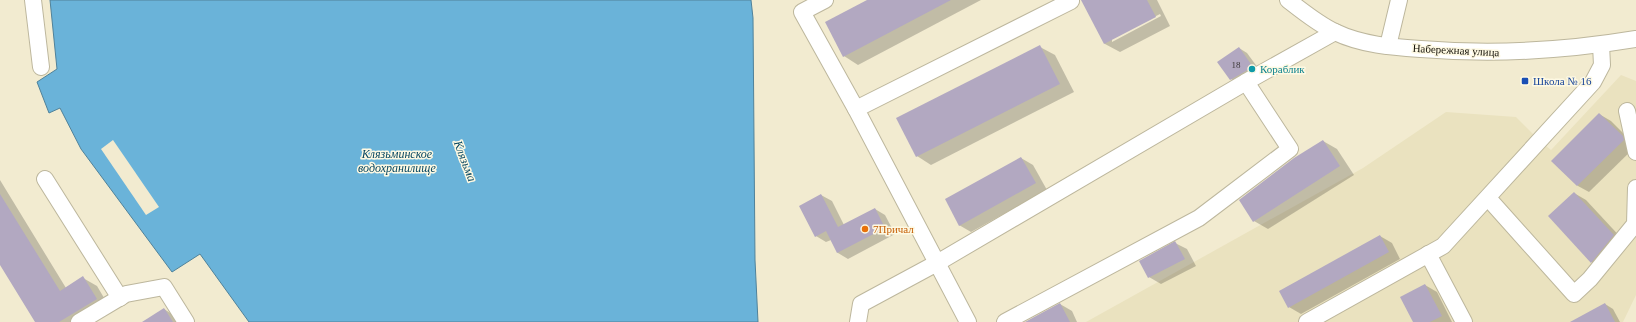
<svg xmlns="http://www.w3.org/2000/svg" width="1636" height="322" font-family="Georgia,serif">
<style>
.built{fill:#eae2bf}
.water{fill:#6ab3d9;stroke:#50829a}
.pier{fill:#f2ebd0}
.shadow{fill:#0003;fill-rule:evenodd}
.building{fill:#b2a8c1}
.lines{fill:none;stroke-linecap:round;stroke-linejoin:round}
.minor-casing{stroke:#bdb79d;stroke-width:18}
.minor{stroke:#fff;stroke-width:16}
.culture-dot{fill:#0f9aa8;stroke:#fef9e3;stroke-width:1.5}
.transit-dot{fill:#1a4fb4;stroke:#fef9e3;stroke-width:1.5}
.food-dot{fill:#e8710a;stroke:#fef9e3;stroke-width:1.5}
.labels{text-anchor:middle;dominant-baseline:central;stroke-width:3;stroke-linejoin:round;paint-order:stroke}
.number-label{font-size:9px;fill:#3b3636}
.street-label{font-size:11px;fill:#131007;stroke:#fef9e3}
.culture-label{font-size:11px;fill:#0d838f;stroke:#fef9e3;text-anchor:start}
.transit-label{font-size:11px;fill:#164399;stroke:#fef9e3;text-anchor:start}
.food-label{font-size:11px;fill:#c56008;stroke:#fef9e3;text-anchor:start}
.water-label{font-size:12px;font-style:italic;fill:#084761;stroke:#fef9e3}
</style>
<rect width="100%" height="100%" fill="#f2ebd0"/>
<path class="built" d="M1621,75L1636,81V295L1623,322H1086L1363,168L1446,112L1516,117L1540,141L1551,150Z"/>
<path class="water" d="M50,0H751L753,18L755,260L758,322H249L200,254L172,272L81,149L60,108L49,113L37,82L57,69Z"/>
<path class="pier" d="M113,140L159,207L146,215L101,149Z"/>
<g class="shadow">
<path d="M870,0H981L858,65L844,56Z"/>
<path d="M1083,0H1157L1170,26L1120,52L1105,44ZM1160,14L1161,16L1112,42V39Z"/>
<path d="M1040,47L1055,55L1074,92L931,165L917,156Z"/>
<path d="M1239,48L1247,53L1261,72L1239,84L1231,79Z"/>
<path d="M1599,114L1611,121L1634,144L1635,147L1589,192L1578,186L1553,161Z"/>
<path d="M1323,141L1337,149L1354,175L1268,229L1254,221Z"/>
<path d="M1021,158L1033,165L1047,190L971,232L959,225Z"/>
<path d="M0,180L66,288L83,278L97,286L110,308L87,322H36L0,263Z"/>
<path d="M1574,193L1586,200L1625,242L1603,269L1592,262Z"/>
<path d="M821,195L832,201L844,225L875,209L885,215L895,234L848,259L838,253L831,240L826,242L816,236Z"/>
<path d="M1380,236L1392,243L1400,259L1301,314L1289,307Z"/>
<path d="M1175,243L1187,249L1196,266L1161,284L1149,277Z"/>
<path d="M1425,285L1437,292L1452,322H1414Z"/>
<path d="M1060,304L1072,311L1077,322H1027Z"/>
<path d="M1605,304L1613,309L1620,322H1572Z"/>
<path d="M164,309L178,318L181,322H144Z"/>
</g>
<g class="building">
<path d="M867,0H951L843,57L825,22Z"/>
<path d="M1081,0H1147L1156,17L1104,44Z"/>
<path d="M1040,45L1060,84L916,157L896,118Z"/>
<path d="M1239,47L1253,67L1230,80L1217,62Z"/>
<path d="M1599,113L1623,136L1624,140L1577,186L1551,161Z"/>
<path d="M1323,140L1340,166L1253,222L1239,200L1294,158Z"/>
<path d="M1021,157L1036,183L959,226L945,199Z"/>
<path d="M1574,192L1614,235L1591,263L1548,216Z"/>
<path d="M0,194L60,291L83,276L97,299L59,322H35L0,265Z"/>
<path d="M821,194L838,227L875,208L885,228L837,253L826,231L815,237L799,206Z"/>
<path d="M1380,235L1389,252L1288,308L1279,291Z"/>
<path d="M1175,241L1185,259L1148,278L1139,261Z"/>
<path d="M1425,284L1442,316L1430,322H1413L1400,297Z"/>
<path d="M1060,303L1070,322H1025Z"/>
<path d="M1605,303L1615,322H1570Z"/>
<path d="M164,308L173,322H142Z"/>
</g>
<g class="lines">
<g class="minor-casing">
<g id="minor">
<path d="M33,0L41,67"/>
<path d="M825,0L802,12L856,109"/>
<path d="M1288,0C1302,11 1318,24 1335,32C1362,45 1392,47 1421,49C1494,55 1564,51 1636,39"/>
<path d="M1071,1L856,109L937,263L1251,79L1335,32"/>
<path d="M1388,46L1399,0"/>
<path d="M1627,111L1636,152"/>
<path d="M45,179L120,298"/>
<path d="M1488,198L1574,294L1590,279L1635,224L1636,188"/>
<path d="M1428,254L1464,322"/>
<path d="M79,322L126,294L164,287L186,322"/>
<path d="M858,322L861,304L937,263L968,322"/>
<path d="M1005,322L1199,218L1290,149L1246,82"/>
<path d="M1307,322L1443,246L1593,82L1602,65L1601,45"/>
</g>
</g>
<use href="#minor" class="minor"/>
</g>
<circle class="culture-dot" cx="1252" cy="69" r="4"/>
<rect class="transit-dot" x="1521" y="77" width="8" height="8" rx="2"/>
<circle class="food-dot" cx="865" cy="229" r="4"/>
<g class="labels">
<g class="number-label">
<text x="1236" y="65">18</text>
</g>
<g class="street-label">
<text transform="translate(1456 50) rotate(3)">Набережная улица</text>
</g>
<g class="culture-label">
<text x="1260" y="69">Кораблик</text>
</g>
<g class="transit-label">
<text x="1533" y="81">Школа № 16</text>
</g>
<g class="food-label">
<text x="873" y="229">7Причал</text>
</g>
<g class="water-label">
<text x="397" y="154">Клязьминское<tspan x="397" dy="14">водохранилище</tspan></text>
<text transform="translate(465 161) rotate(69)">Клязьма</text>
</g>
</g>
</svg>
